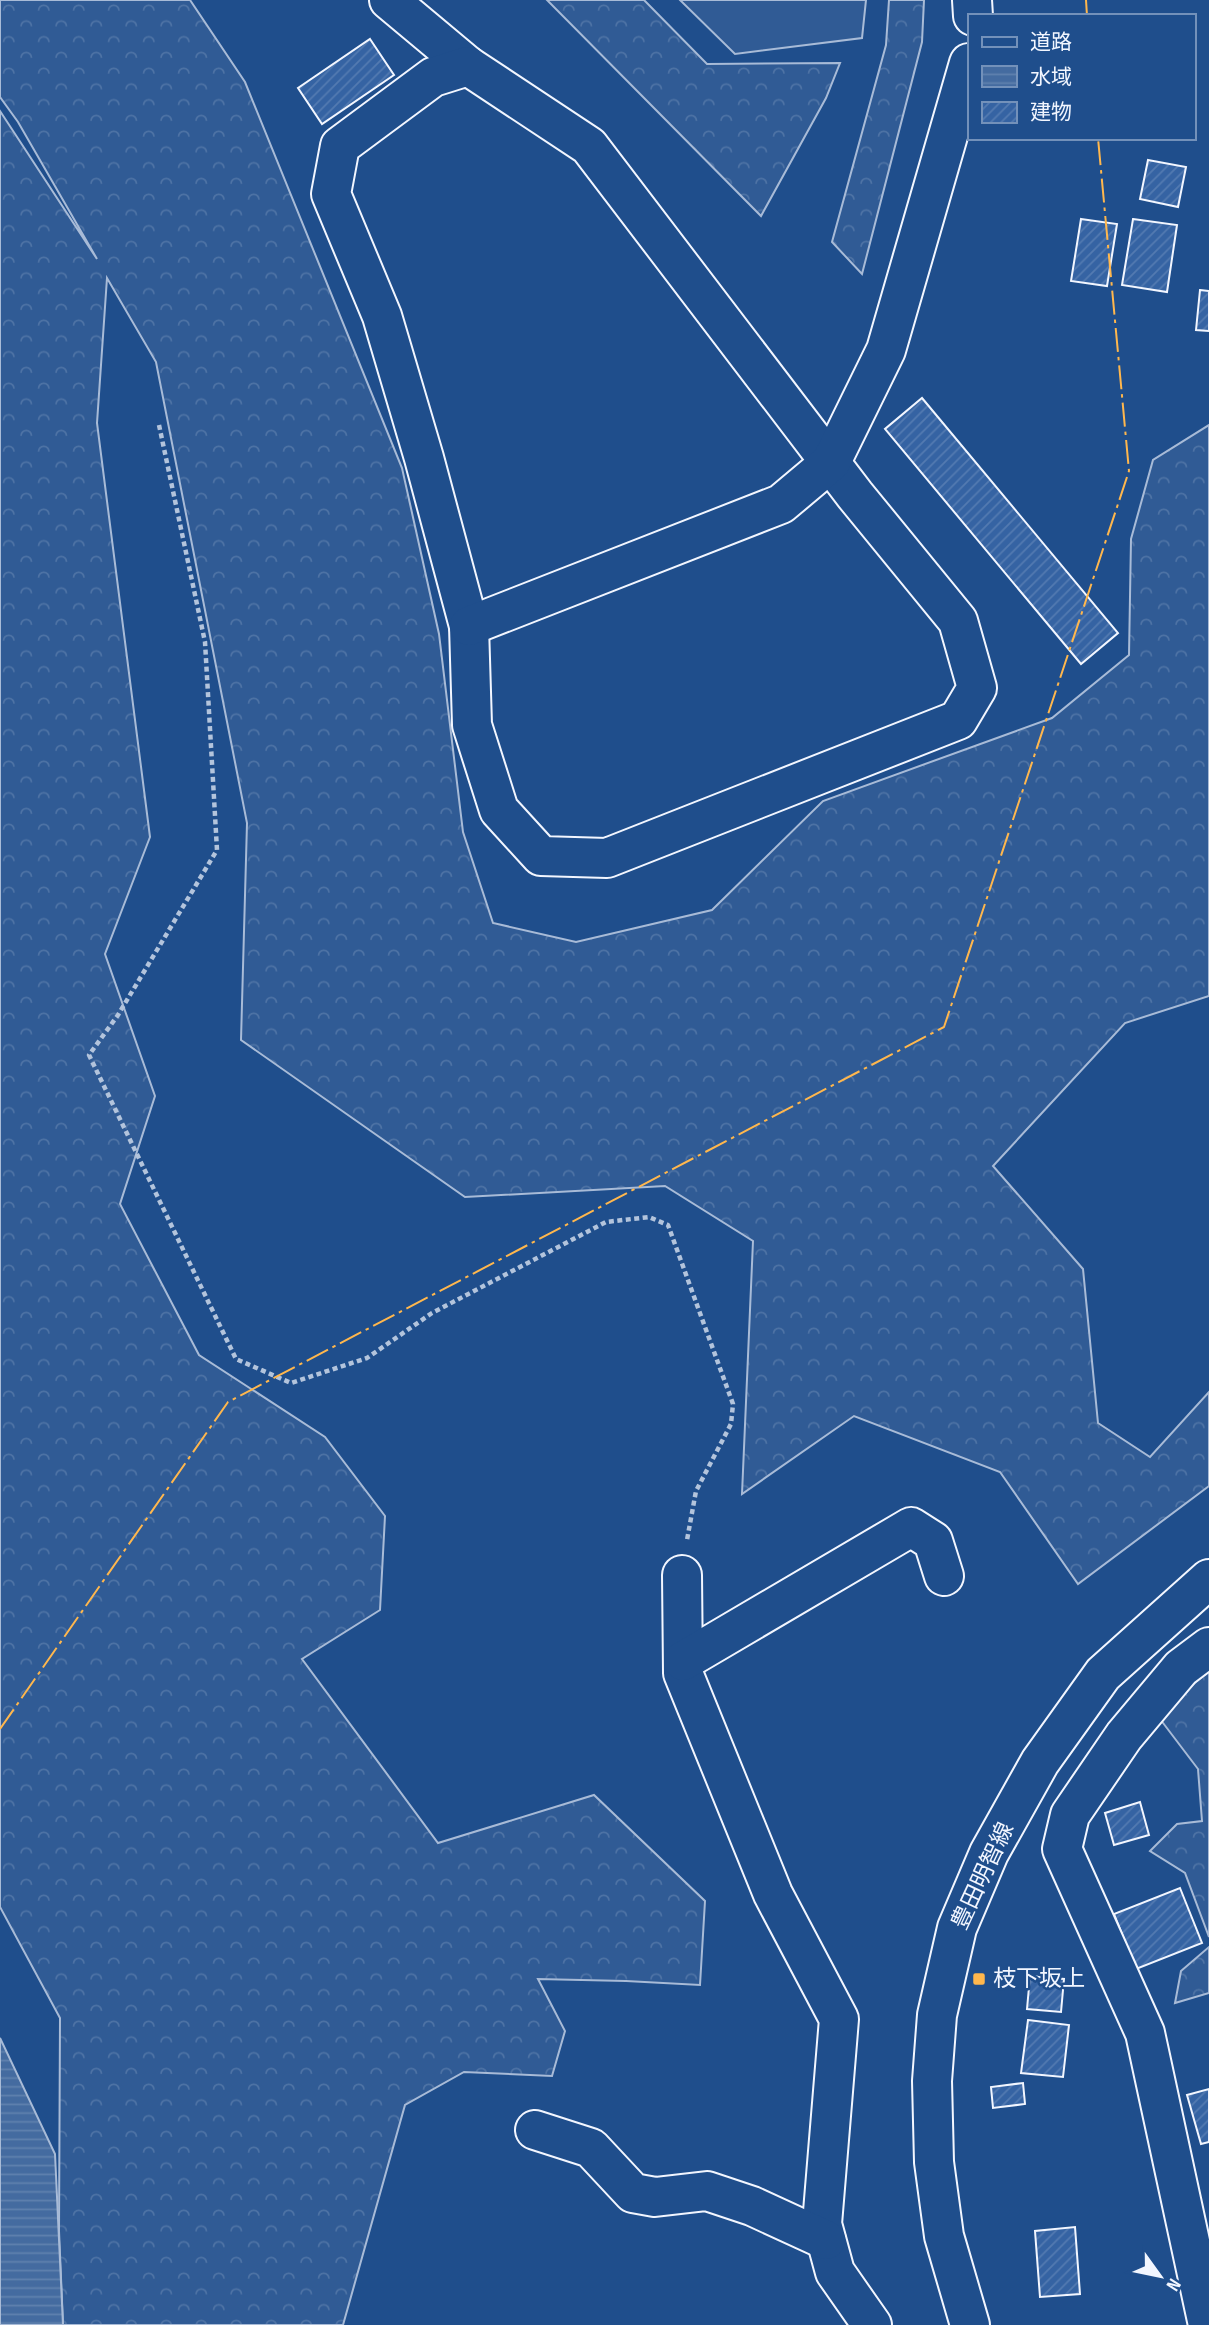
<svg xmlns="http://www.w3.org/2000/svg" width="1209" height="2325" font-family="'Sofia Sans Condensed','Noto Sans JP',sans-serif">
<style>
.built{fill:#305b95;stroke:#a8bbd7;stroke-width:2}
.forest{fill:url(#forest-crowns);stroke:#a8bbd7;stroke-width:2}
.water{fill:url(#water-rules);stroke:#a8bbd7;stroke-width:2}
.building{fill:url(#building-hatch);stroke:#f2f6ff;stroke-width:2}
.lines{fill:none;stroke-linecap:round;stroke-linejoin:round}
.minor-casing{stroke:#f2f6ff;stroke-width:42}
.major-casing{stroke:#f2f6ff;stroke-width:42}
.path{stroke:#b3c4dc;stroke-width:4.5;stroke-dasharray:5 3.5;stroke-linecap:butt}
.minor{stroke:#1f4e8c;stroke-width:38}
.major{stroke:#1f4e8c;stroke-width:38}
.power{stroke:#ffb74d;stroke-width:2;stroke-dasharray:24 5 3.5 5;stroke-linecap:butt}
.poi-dot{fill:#ffb74d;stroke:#1f4e8c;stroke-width:2.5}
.labels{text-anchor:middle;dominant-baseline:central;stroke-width:5;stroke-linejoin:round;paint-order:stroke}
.street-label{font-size:23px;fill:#f2f6ff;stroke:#1f4e8c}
.poi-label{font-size:23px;fill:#f2f6ff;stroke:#1f4e8c;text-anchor:start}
</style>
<defs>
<pattern id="forest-crowns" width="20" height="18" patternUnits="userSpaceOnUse" patternTransform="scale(1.75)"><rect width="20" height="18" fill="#305b95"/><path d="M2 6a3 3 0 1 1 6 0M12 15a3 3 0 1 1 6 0" fill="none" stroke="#4e73a5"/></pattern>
<pattern id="water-rules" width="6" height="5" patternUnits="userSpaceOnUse" patternTransform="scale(1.75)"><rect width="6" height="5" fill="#446ba0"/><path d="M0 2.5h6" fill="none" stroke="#5f81ae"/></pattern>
<pattern id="building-hatch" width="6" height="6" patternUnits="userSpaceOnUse" patternTransform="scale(1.75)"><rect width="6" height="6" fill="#3563a3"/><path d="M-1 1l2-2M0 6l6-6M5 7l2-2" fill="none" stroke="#537ab1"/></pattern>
</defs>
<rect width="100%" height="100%" fill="#1f4e8c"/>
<path class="built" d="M680,0H866L862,38L735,54Z"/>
<g class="forest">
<path d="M0,0H190L245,82L402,468L439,634L463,832L493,923L576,942L712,910L823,801L1052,718L1129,655L1131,539L1153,460L1209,425V996L1125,1023L993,1166L1083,1269L1098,1423L1150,1457L1209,1392V1486L1078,1584L1000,1472L854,1416L742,1494L753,1241L665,1186L465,1197L241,1040L247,823L156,362L107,278L97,423L150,837L105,954L155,1096L120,1204L199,1355L325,1437L385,1516L380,1610L302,1659L438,1843L594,1795L705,1901L700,1985L626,1981L538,1979L565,2031L552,2076L464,2072L405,2105L343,2325H63L59,2231L60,2018L0,1907V111L97,259L18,122L0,97Z"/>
<path d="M547,0H644L707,64L840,63L826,98L761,216Z"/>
<path d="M889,0H924L922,42L862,274L832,242L886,45Z"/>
<path d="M1209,1671V1937L1185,1873L1150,1851L1177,1824L1202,1821L1198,1769L1157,1715Z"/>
<path d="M1209,1947V1993L1175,2003L1181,1971Z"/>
</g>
<path class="water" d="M0,2038L55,2154L63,2325H0Z"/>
<g class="building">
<path d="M370,39L394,75L322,124L298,88Z"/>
<path d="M1148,160L1186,167L1178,207L1140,199Z"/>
<path d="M1081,219L1117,224L1107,286L1071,281Z"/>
<path d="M1133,219L1177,225L1167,292L1122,285Z"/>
<path d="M1200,290L1209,291V331L1196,330Z"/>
<path d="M922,398L1118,633L1081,664L885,429Z"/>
<path d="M1140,1802L1149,1835L1114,1845L1105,1813Z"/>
<path d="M1180,1888L1202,1943L1136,1969L1114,1914Z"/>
<path d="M1030,1976L1064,1979L1061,2012L1027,2009Z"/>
<path d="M1028,2020L1069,2025L1063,2077L1021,2073Z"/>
<path d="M1023,2083L1025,2104L993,2108L991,2087Z"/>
<path d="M1209,2089V2142L1201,2144L1187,2095Z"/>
<path d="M1075,2227L1080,2294L1040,2297L1035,2231Z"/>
</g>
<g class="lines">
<g class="minor-casing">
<g id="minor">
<path d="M389,0L468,66"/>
<path d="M972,0L973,16"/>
<path d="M468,66L589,146L855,495L958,621L977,688L958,720L607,858L541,856L499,810L472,725L469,626L424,458L382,316L331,194L340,146L433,77Z"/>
<path d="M469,626L781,504L831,462L886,350L969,63"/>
<path d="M682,1575L683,1673L773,1894L839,2019L822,2224L835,2272L872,2325"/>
<path d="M683,1661L911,1527L933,1541L944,1576"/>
<path d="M535,2130L591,2148L633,2193L655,2197L707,2191L752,2206L826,2240"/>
<path d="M1208,2325L1145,2033L1062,1849L1070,1815L1124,1736L1181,1668L1209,1647"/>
</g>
</g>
<g class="major-casing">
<path id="major" d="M970,2325L944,2236L934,2162L932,2081L937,2015L957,1928L989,1853L1040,1762L1103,1674L1209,1579"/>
</g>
<path class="path" d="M159,425L205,642L217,850L118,1015L89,1055L236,1359L291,1383L367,1358L432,1313L606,1222L649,1217L668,1225L733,1404L731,1424L696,1491L687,1540"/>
<use href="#minor" class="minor"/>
<use href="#major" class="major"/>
<g class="power">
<path d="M1086,0L1087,16"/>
<path d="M0,1729L228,1402L944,1027L1129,471L1098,138"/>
</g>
</g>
<rect class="poi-dot" x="972" y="1972" width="14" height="14" rx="3.5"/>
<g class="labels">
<g class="street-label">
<text transform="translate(983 1876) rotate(-65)">豊田明智線</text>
</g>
<g class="poi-label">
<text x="993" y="1979">枝下坂上</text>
</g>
</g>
<rect x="968" y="14" width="228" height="126" fill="#1f4e8c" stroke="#7391ba" stroke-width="2"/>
<rect x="982" y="37" width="35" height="10" fill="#1f4e8c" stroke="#7391ba" stroke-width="2"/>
<text x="1030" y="49" font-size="21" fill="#f2f6ff">道路</text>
<rect x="982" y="66" width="35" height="21" fill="url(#water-rules)" stroke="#7391ba" stroke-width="2"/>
<text x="1030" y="84" font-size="21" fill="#f2f6ff">水域</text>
<rect x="982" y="102" width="35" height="21" fill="url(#building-hatch)" stroke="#7391ba" stroke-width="2"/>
<text x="1030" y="119" font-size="21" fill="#f2f6ff">建物</text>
<g transform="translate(1160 2276) rotate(123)" stroke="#1f4e8c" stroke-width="5" paint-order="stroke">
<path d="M0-5L12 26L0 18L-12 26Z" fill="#f2f6ff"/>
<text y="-10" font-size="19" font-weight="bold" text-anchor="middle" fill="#f2f6ff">N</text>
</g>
</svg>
